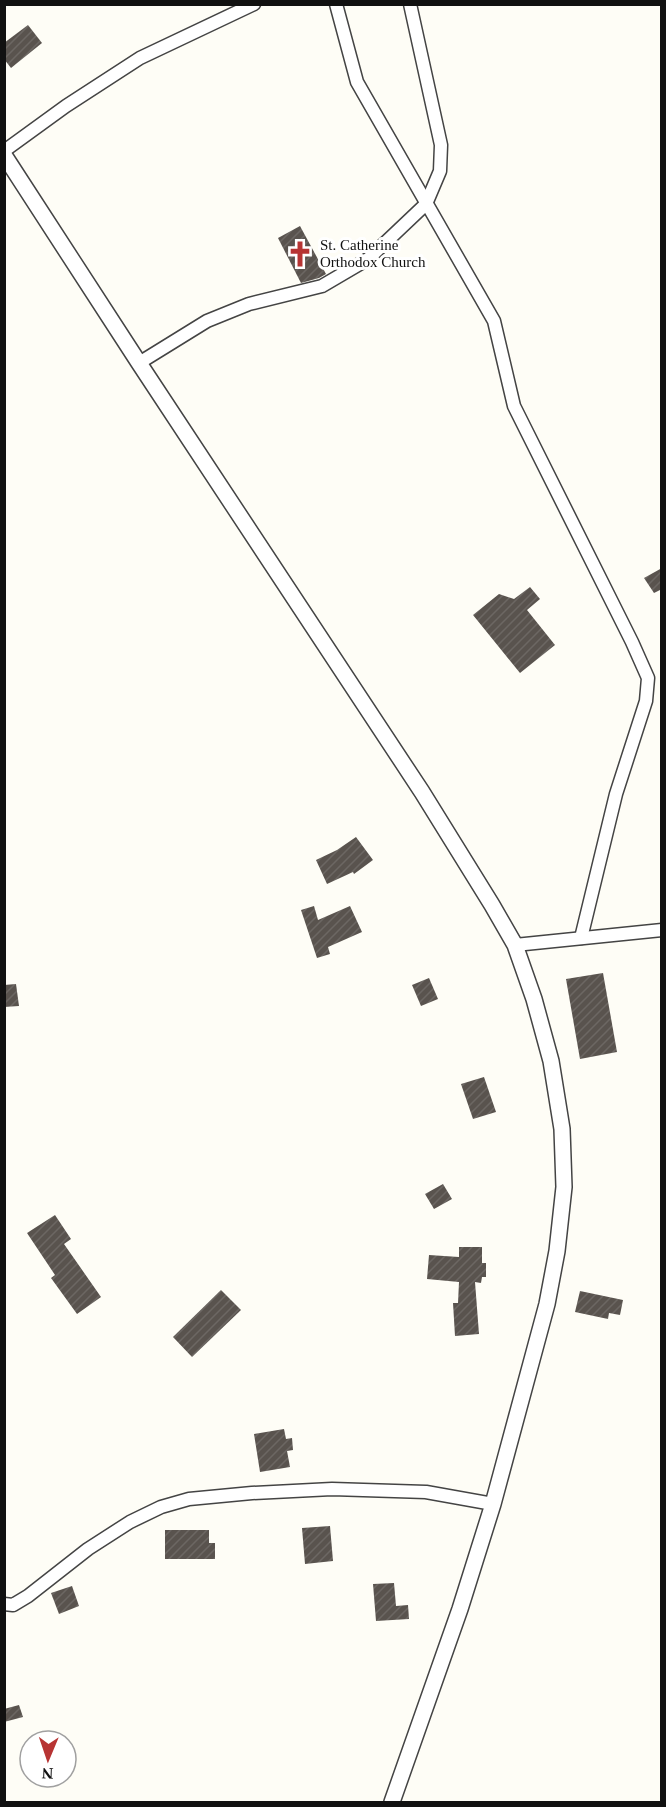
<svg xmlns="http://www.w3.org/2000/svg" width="666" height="1807" font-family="Georgia,serif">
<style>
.building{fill:url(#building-hatch)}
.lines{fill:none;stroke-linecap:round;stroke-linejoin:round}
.minor-casing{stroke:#444;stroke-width:15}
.tertiary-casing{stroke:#444;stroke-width:18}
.minor{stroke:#fff;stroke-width:12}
.tertiary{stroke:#fff;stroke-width:15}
.labels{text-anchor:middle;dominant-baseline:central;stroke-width:6;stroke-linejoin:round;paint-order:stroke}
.poi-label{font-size:15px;fill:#111;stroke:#fff;text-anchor:start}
</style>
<defs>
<pattern id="building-hatch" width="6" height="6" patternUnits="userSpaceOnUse" patternTransform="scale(1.5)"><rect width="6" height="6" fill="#59534e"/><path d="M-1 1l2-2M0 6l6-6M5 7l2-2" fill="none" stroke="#6c6763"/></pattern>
</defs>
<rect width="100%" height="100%" fill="#fefdf6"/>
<g class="building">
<path d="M28,25L42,43L11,68L4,59V43Z"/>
<path d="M300,226L326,274L319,278L301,283L278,238Z"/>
<path d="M662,568V589L654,593L644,578Z"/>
<path d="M530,587L540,599L527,610L555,645L520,673L473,615L499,594L514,599Z"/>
<path d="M356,837L373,860L354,874L353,872L327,884L316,860L337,850Z"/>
<path d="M314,906L318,920L350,906L362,932L328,947L330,954L317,958L301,910Z"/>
<path d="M603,973L617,1052L580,1059L566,979Z"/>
<path d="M429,978L438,999L421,1006L412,985Z"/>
<path d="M16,984L19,1006L4,1007V985Z"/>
<path d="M484,1077L496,1112L473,1119L461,1084Z"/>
<path d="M443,1184L452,1199L434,1209L425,1194Z"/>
<path d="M55,1215L71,1239L64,1244L101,1297L77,1314L51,1278L55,1275L27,1233Z"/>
<path d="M459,1247H482V1263H486V1277H482L481,1283L475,1282L479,1334L455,1336L453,1303H458L459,1282L427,1279L429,1255L459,1257Z"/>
<path d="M221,1290L241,1310L192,1357L173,1337Z"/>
<path d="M580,1291L623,1300L620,1315L609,1313L608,1319L575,1312Z"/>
<path d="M284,1429L286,1439L292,1438L293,1450L287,1451L290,1467L260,1472L254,1434Z"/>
<path d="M330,1526L333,1561L305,1564L302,1528Z"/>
<path d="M165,1530H209V1543H215V1559H165Z"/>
<path d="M394,1583L396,1606L408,1605L409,1619L376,1621L373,1584Z"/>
<path d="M72,1586L79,1606L59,1614L51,1593Z"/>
<path d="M19,1705L23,1717L4,1722V1709Z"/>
</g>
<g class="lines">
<g class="minor-casing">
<g id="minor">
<path d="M336,4L357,82L494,321L514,406L632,642L648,678L646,701L616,794L581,938"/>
<path d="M4,151L66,106L140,58L254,4"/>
<path d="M139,363L207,321L249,304L322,286L368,259L426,204L440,171L441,145L410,4"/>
<path d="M515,945L662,930"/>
<path d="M4,1604L13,1605L28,1596L88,1549L130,1522L161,1507L189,1499L252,1493L332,1489L426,1492L493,1504"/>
</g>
</g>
<g class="tertiary-casing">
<path id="tertiary" d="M4,155L139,363L422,792L492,905L515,945L534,999L551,1061L562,1129L564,1187L557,1251L547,1304L493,1504L460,1609L392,1802"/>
</g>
<use href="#minor" class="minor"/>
<use href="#tertiary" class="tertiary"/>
</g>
<defs>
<g id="church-bare" transform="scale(2.07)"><path d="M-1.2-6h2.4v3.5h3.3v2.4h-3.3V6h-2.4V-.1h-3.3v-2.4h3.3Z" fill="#b73433" stroke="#fff" stroke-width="2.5" paint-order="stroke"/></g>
</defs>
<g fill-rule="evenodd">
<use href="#church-bare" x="300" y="254"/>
</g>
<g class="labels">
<g class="poi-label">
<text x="320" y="245">St. Catherine<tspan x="320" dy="17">Orthodox Church</tspan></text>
</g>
</g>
<rect width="666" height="1807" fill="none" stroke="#111111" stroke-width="12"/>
<g transform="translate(48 1759) rotate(182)"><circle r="28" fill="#ffffff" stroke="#a0a0a0" stroke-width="1.5"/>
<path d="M0-4.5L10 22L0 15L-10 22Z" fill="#b73433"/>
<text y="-9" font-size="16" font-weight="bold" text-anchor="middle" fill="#111111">N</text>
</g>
</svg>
